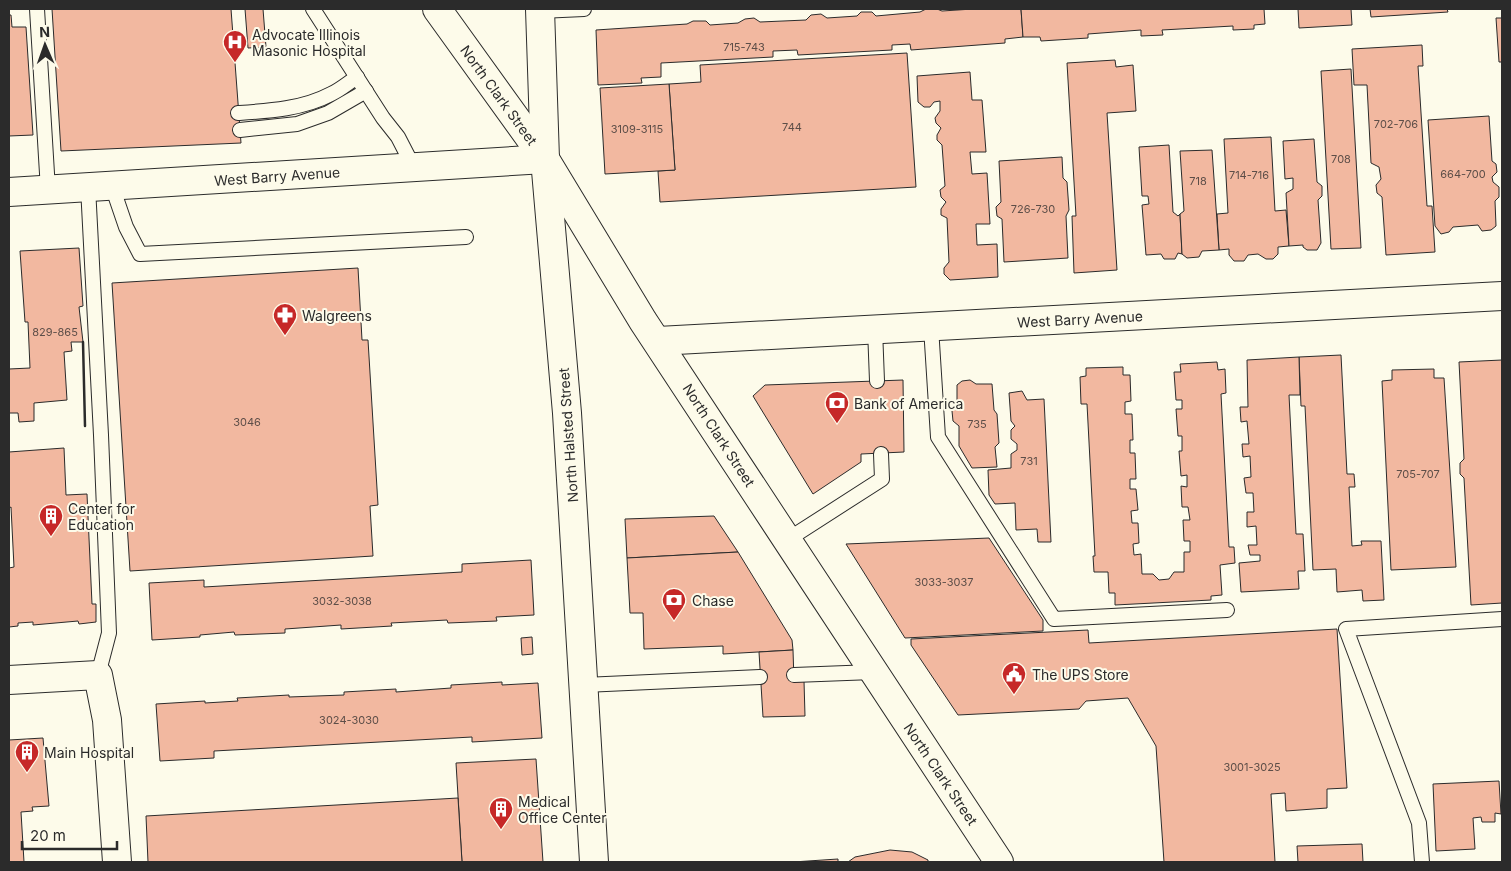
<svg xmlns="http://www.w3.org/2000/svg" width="1511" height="871" font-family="Inter,sans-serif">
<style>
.building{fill:#f2b8a0;stroke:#2b2b2b}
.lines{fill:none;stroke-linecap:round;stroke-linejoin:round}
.lane-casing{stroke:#2b2b2b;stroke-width:16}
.street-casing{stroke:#2b2b2b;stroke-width:30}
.secondary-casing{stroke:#2b2b2b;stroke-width:30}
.lane{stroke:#fdfbea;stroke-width:14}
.street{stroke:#fdfbea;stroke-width:28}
.secondary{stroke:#fdfbea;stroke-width:28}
.wall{stroke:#2b2b2b;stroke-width:2.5}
.labels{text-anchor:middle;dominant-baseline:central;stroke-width:4;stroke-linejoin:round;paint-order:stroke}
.number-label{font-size:11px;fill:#5d4e48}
.poi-label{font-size:14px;fill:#2b2b2b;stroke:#fdfbea;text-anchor:start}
.street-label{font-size:14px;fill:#2b2b2b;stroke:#fdfbea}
</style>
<rect width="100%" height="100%" fill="#fdfbea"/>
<g class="building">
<path d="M52,9H231L241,143L61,151Z"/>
<path d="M245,9H263L266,47L248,48Z"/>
<path d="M926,9H937L942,11L973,9H1021L1023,37L1005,39V43L911,50L910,44L892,45V50L798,55L797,50L773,51V57L661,63V77L641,78L642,83L598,85L596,30L687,24L693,21H706L710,25L738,23L745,19L754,18L760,22L806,20L811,15L821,14L827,18L857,16L861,12H872L876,16L920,12Z"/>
<path d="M1021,9H1264L1265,24L1254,25V29L1233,30V26L1162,30L1163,35L1141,36V30L1088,34V38L1041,41L1040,37H1023Z"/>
<path d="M1298,9H1351L1352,25L1299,28Z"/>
<path d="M1370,9H1447L1448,12L1371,17Z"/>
<path d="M9,15H11L12,27H26L33,135L9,136Z"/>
<path d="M1496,18H1502V62H1499Z"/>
<path d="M1422,45L1423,66H1418L1427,206H1432L1435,252L1386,255L1382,197L1377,193L1376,185L1381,179L1379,167L1371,163L1367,85H1354L1352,49Z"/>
<path d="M907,53L916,187L660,202L658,171L675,170L669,84L701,82L700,65Z"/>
<path d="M1115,60L1116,67L1133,65L1136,111L1107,113L1117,270L1074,273L1072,216H1076L1067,63Z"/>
<path d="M1351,69L1361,248L1331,249L1321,71Z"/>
<path d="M970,72L972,100H982L986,152H970L972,174L987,173L990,224H976L977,245L997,244L998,277L950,280L944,274V268L949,262L947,218L941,215V209L946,202L941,197L940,190L945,186L942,145L937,140V135L941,128L936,123L935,118L940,111V101L934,102L930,107H924L918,102L917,76Z"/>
<path d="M669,84L675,170L605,174L600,88Z"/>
<path d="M1489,116L1492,161L1496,164L1497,172L1492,177L1493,182L1499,187V197L1495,201L1496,226L1491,230L1482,231L1478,225L1453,227L1449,232L1441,234L1435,226L1428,120Z"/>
<path d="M1271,137L1275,211L1286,210L1289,246L1278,247V254L1273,259H1266L1258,254L1248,255L1244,261H1234L1229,255V249L1219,250L1217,214L1228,213L1224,139Z"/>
<path d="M1314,139L1317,182L1322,186V196L1318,200L1321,243L1317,250H1307L1303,247V245L1289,246L1286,193L1293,189V178L1285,179L1283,141Z"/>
<path d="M1169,145L1173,212L1178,216L1180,214L1182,254L1178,253L1175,259H1164L1161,254L1146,255L1142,205L1149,204L1148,196H1142L1139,147Z"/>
<path d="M1212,150L1219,250L1202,251L1199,257L1187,258L1182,254L1180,214L1184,211L1180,151Z"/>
<path d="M1062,157L1063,178L1067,182L1069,210L1066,216L1068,258L1004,262L1002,219L997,216L996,207L1001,202L999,161Z"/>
<path d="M79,248L83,306L79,307L83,342H71L72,351L64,352L67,400L34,403V421L19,422L18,413H9V369L30,368L28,322H25L20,251Z"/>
<path d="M358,268L362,340H368L378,505L370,506L373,556L130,571L112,283Z"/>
<path d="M1341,355L1347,474H1354L1355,487H1349L1352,546L1362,545L1361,541H1381L1384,600L1363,601L1362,590L1337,592L1336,569L1313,570L1305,406H1301L1299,357Z"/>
<path d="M1299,357L1300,395H1289L1296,534H1303L1305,571H1298L1299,589L1241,592L1239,563L1260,561V555H1250L1248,545H1257L1256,526L1247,527V512H1254L1253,493H1246L1244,478L1251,477L1250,456L1243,457L1242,444H1249L1247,421L1241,422L1240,407H1248L1247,360Z"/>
<path d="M1502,360V603L1471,605L1464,478L1460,474V463L1464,459L1459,362Z"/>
<path d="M1217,362L1218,370L1225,369L1226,393L1221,394L1229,547H1234L1235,563L1220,565L1222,595L1211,596V600L1115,605V593H1109L1108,572H1094L1093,556H1095L1087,404H1081L1080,377L1086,376V368L1123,367V375H1130L1131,401L1125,402V414H1132L1133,440H1130V453H1135L1136,479H1130V489H1136L1138,510L1131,511L1132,523H1138L1139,543L1133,544L1134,555L1141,554L1142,574H1153L1159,580L1169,579L1174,572H1184V552H1190V541H1184L1183,520H1190L1188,507H1182L1181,486L1187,487V475L1181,476L1179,451H1182V436H1178L1176,409H1182V400H1176L1174,372H1181L1180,364Z"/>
<path d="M1434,369V378H1444L1456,567L1391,570L1382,381L1392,380V370Z"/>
<path d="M903,380L904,452L861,454V462L813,494L753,396L765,385Z"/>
<path d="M970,380L976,384H992L994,410L997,414L999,443L995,447L997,467L972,468L959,446V426L953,421L952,411L957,406V385L962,381Z"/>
<path d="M1022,391L1027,400L1044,399L1051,542H1038L1037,529L1016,530L1015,503L995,504L989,495L988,470L1011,468V454L1017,450V444L1011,439V430L1015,426L1011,421L1009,393Z"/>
<path d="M64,448L66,495L87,494L92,604H96V622L79,624L78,621L33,625V622L18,623V626L9,627V568L14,567L11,507L9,508V452Z"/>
<path d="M714,516L738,552L627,558L625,519Z"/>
<path d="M989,538L1043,620V631L905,638L846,544Z"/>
<path d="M738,552L792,640L793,650L723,654V646L644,649L643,613H630L627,558Z"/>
<path d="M531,560L534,615L496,617L497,621L448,623L447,620L391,623L392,626L341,629V625L285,629V633L235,635L234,632L200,635V637L152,640L149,583L204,580V587L462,572V564Z"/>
<path d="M1337,629L1347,788L1327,789V808L1286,811L1285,793L1271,794L1275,862H1164L1156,746L1128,698L1086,701L1079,709L958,715L911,645V639L1088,630L1089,643Z"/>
<path d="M532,637L533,654L522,655L521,638Z"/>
<path d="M793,650L794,681H804L805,716L763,717L759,652Z"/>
<path d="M502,682V685L538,683L542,738L472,742V737L214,751V758L160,761L156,704L205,701V703L238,701L237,698L289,695V697L344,695V692L396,689V692L451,688V685Z"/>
<path d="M43,738L49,806L32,807L33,811L21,812L24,862H9V740Z"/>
<path d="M536,759L543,862H462L456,763Z"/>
<path d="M1499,781L1501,814L1495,813V822H1482L1481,817L1473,818L1475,849L1436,851L1433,784Z"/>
<path d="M458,798L462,862H148L146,816Z"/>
<path d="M1362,844L1363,862H1298L1297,846Z"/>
<path d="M890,850L912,852L928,860V862H848L855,857Z"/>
<path d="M838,859V862H793Z"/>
</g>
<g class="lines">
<g class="lane-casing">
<g id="lane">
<path d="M37,9L48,190"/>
<path d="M313,9L383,118L398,137L414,168"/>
<path d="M540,11L584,9"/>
<path d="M238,113C269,111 303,109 331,94C340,90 348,83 357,77"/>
<path d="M240,130L297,124L328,113L366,91"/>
<path d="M112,186L126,227L140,254L466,237"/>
<path d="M88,187L101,435L109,633L98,675"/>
<path d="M931,327L938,437L1054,619L1227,610"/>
<path d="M875,329L877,381"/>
<path d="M787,540L882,479L881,454"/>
<path d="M794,675L873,672"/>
<path d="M584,685L760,677"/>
<path d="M1422,862L1419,823L1346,629L1502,619"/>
</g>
</g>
<g class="street-casing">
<g id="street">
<path d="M9,192L545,159"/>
<path d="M658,341L1502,296"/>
<path d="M9,680L98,675L107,720L117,862"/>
</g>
</g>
<g class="secondary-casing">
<g id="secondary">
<path d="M437,9L545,159L643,321L999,862"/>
<path d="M540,9L545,159L567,413L594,862"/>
</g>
</g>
<use href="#lane" class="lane"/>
<use href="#street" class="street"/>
<use href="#secondary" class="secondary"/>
<path class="wall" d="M83,342L85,426"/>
</g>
<defs>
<g id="hospital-pin" transform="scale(1.25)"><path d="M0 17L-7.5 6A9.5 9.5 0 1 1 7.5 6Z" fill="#c62828" stroke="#fdfbea"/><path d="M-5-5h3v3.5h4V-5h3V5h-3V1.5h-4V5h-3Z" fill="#fff"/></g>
<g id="pharmacy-pin" transform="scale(1.25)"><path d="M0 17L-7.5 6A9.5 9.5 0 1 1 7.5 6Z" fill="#c62828" stroke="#fdfbea"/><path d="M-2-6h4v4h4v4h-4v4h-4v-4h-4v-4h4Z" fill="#fff"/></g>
<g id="bank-pin" transform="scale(1.25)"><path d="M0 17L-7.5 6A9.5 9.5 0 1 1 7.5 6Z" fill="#c62828" stroke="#fdfbea"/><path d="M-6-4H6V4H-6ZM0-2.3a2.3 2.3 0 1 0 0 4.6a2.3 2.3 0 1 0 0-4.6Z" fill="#fff"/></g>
<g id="building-pin" transform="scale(1.25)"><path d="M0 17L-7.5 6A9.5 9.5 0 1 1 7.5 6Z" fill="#c62828" stroke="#fdfbea"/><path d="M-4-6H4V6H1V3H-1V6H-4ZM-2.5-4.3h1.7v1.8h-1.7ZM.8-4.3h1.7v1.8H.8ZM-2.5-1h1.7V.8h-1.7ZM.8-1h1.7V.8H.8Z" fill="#fff"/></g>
<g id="civic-pin" transform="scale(1.25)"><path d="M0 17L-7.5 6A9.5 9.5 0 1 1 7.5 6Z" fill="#c62828" stroke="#fdfbea"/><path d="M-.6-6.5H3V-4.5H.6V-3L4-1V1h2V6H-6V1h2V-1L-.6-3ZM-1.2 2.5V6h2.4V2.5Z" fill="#fff"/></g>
</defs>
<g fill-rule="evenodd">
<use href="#hospital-pin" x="235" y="42"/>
<use href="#pharmacy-pin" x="285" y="315"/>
<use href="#bank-pin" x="837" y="403"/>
<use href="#building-pin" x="51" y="516"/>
<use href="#bank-pin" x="674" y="600"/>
<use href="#civic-pin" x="1014" y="674"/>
<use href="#building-pin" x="27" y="752"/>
<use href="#building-pin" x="501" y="809"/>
</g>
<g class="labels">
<g class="number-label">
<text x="744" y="47">715-743</text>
<text x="1396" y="124">702-706</text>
<text x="792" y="127">744</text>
<text x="637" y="129">3109-3115</text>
<text x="1341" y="159">708</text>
<text x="1463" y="174">664-700</text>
<text x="1249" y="175">714-716</text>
<text x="1198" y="181">718</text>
<text x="1033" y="209">726-730</text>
<text x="55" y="332">829-865</text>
<text x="247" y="422">3046</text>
<text x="977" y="424">735</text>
<text x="1029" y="461">731</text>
<text x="1418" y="474">705-707</text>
<text x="944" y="582">3033-3037</text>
<text x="342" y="601">3032-3038</text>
<text x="349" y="720">3024-3030</text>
<text x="1252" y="767">3001-3025</text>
</g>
<g class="poi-label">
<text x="252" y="34">Advocate Illinois<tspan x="252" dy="16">Masonic Hospital</tspan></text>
<text x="302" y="315">Walgreens</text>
<text x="854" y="403">Bank of America</text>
<text x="68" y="508">Center for<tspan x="68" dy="16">Education</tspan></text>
<text x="692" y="600">Chase</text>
<text x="1032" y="674">The UPS Store</text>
<text x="44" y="752">Main Hospital</text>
<text x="518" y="801">Medical<tspan x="518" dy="16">Office Center</tspan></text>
</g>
<g class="street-label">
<text transform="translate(499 95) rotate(54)">North Clark Street</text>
<text transform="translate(277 176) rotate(-4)">West Barry Avenue</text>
<text transform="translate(1080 319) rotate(-3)">West Barry Avenue</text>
<text transform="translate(568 435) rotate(-94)">North Halsted Street</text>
<text transform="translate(719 435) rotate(57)">North Clark Street</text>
<text transform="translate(941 774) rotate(56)">North Clark Street</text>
</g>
</g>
<rect width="1511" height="871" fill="none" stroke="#2b2b2b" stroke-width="20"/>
<g transform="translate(45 45) rotate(358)" stroke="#fdfbea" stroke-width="4" paint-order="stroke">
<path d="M0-4L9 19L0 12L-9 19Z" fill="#2b2b2b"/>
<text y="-8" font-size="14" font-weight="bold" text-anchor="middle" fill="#2b2b2b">N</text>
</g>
<path d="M22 841v8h95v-8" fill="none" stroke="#2b2b2b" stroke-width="2.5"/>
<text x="30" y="841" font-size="15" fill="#2b2b2b" stroke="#fdfbea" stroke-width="4" paint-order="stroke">20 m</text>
</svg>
